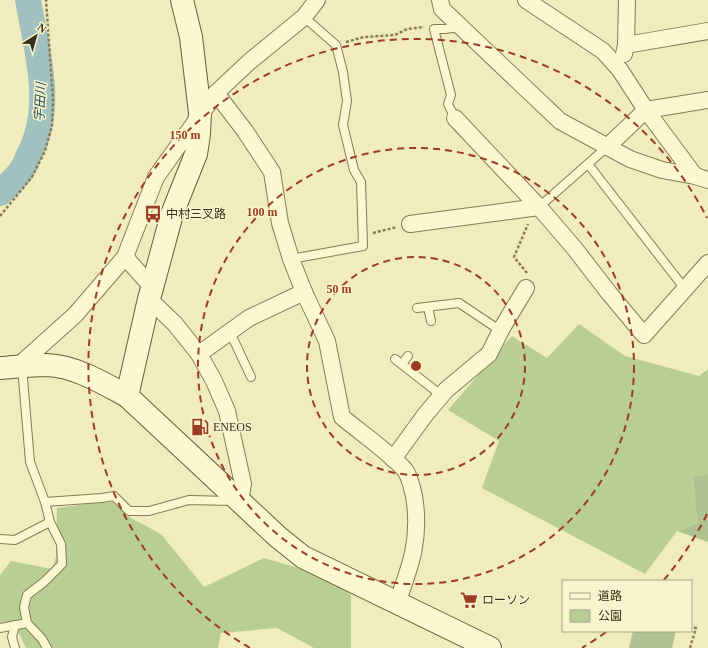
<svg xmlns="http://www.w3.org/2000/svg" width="708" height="648" font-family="'Times New Roman','Noto Sans JP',serif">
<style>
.green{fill:#b9ce92}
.cemetery{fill:#b1c291}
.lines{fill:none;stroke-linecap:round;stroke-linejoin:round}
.river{stroke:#a1c1bf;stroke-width:26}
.lane-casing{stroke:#887c56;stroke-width:10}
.street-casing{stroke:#887c56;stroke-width:18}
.secondary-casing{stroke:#6a5d39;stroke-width:24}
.path{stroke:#887c56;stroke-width:2.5;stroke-dasharray:3 2;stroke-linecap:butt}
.lane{stroke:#faf7d1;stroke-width:8}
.street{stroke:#faf7d1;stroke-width:16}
.secondary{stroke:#faf7d1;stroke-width:22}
.ring{fill:none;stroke:#9a3d23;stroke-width:2;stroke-dasharray:7 5}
.labels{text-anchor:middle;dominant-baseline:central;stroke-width:3;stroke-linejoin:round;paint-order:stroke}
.poi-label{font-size:12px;fill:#372f1b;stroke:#f7f4ce;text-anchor:start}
.water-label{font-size:13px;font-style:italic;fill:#2a5058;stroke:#f7f4ce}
.centre{fill:#9a3d23;stroke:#f7f4ce;stroke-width:2}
.ring-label{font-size:12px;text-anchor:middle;font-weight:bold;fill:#9a3d23;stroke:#f7f4ce;stroke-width:3;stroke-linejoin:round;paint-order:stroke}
</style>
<rect width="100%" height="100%" fill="#f0ecbe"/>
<g class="green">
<path d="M579,324L625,356L699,376L708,369V474L693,476L697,523L677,531L645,574L482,488L499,441L448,410L512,336L547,358Z"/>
<path d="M113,502L131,518L161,534L204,587L264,558L312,572L351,594V648H314L277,628L221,633L218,648H26L14,622L0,623V575L11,561L52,569L56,557L57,508L86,504Z"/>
</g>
<g class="cemetery">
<path d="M708,474V542L677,531L697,523L693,476Z"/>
<path d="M633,631H676L672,648H629Z"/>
</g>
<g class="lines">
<path class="river" d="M0,193C7,186 15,179 21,171C24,167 26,162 28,157C55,108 37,52 28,0"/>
<g class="lane-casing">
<g id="lane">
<path d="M455,118L448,104L451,95L434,29H445L460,27"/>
<path d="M588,164L685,289"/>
<path d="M539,207L607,147"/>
<path d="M291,259L363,246L361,182L354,170L343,125L347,101L343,72L336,45L304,17"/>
<path d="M428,307L431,321"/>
<path d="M417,308L459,303L501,331"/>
<path d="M230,332L251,377"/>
<path d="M395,359L441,395"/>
<path d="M402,364L408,356"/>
<path d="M22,367L30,462L45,502L50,522L61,544L62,564L44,582L27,595L24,607L27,623L42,639L47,648"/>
<path d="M45,502L102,498L114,496L129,511H149L189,500L232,501"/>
<path d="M0,539L15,540L50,522"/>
<path d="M0,628L27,623"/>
<path d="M15,648L12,637L15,625"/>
</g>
</g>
<g class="street-casing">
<g id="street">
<path d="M440,0L442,9L560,121L630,159L662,170L695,176L708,180"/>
<path d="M526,0L603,51L620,70L646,110L695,176"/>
<path d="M626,45L708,31"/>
<path d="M624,54L626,45L627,0"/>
<path d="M455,118L539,207L575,249L609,293L644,335L708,263"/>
<path d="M607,147L646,110L708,100"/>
<path d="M410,224L539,207"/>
<path d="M125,257L152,287"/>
<path d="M304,292L327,341L342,417C361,433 389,452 405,470C410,477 412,488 414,496C421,538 411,565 397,603"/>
<path d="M149,299L175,324L199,354L214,381L227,411L243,484L240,501"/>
<path d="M199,354L249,318L304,292L291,259L280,223L272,172L245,131L216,93"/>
<path d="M17,367L75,315L125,257L156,177L216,93L249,62L304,17L317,0"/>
<path d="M393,459L425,415L446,390L489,354L502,328L526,288"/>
</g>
</g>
<g class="secondary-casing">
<g id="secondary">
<path d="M0,368C15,367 31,365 47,365C75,366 103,383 127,396L278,537L303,557L490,648"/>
<path d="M127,396L149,299L172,214L196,154L199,134L200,113L191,37L182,0"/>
</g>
</g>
<g class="path">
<path d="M346,42L364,37L395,35L407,29L424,27"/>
<path d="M0,216L32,177L45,151L52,126L53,100L46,0"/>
<path d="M373,233L397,227"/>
<path d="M527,273L514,257L528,224"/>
<path d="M690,648L696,628L691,627"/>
</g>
<use href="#lane" class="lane"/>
<use href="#street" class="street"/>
<use href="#secondary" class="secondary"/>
</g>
<g class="ring">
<circle cx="416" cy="366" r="109"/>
<circle cx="416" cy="366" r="218"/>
<path d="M707 514A327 327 0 0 1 663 581M606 632A327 327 0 0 1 582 648M250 648A327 327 0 1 1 707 218"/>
</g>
<defs>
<g id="bus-bare" transform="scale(1.38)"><path d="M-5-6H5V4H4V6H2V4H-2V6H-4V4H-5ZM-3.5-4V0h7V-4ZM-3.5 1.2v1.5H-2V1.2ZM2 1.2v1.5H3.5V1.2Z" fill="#9a3d23" stroke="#f7f4ce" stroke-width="2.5" paint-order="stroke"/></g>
<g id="fuel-bare" transform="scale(1.38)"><path d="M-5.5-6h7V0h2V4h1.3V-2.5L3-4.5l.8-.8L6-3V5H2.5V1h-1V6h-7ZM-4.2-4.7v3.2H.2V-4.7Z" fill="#9a3d23" stroke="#f7f4ce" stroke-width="2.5" paint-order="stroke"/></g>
<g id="supermarket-bare" transform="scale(1.38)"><path d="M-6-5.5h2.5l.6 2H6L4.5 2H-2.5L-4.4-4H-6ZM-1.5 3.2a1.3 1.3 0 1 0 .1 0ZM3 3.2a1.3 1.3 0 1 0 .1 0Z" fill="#9a3d23" stroke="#f7f4ce" stroke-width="2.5" paint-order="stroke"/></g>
</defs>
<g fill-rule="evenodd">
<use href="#bus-bare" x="153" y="214"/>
<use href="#fuel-bare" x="200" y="427"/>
<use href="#supermarket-bare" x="469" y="600"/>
</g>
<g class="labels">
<g class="poi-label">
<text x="166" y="214">中村三叉路</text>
<text x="213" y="427">ENEOS</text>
<text x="482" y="600">ローソン</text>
</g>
<g class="water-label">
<text transform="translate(40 102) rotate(-87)">宇田川</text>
</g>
</g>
<circle cx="416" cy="366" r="6" class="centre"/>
<g class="ring-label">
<text x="185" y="139">150 m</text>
<text x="262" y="216">100 m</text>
<text x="339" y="293">50 m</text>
</g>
<rect x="562" y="580" width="130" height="52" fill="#f7f4ce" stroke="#aaa586"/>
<rect x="570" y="593" width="20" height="6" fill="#faf7d1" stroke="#aaa586"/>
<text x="598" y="600" font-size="12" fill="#372f1b">道路</text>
<rect x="570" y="610" width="20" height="12" fill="#b9ce92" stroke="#aaa586"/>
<text x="598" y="620" font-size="12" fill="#372f1b">公園</text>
<g transform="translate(36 36) rotate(37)" stroke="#f7f4ce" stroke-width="3" paint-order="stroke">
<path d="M0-3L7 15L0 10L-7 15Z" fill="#372f1b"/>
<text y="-6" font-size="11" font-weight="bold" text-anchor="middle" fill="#372f1b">N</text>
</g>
</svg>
